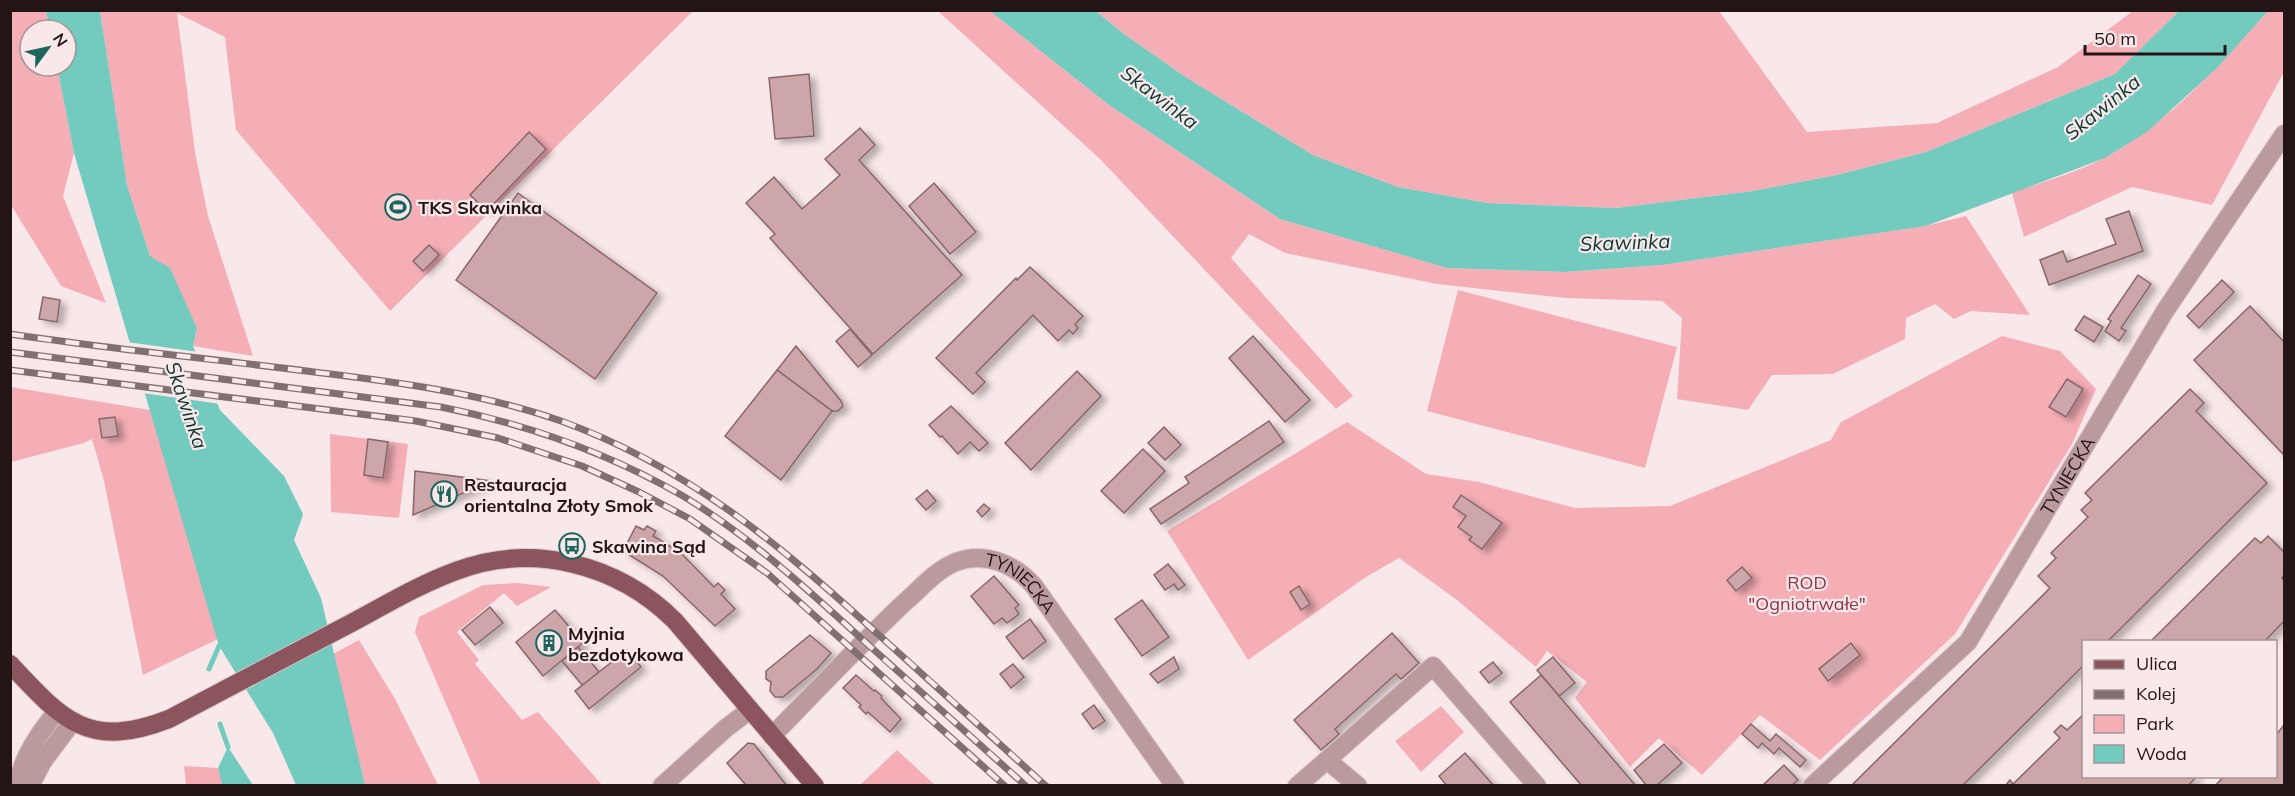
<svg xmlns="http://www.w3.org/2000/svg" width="2295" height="796" font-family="Mulish,sans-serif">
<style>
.green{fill:#f5aeb6}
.water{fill:#73cabe}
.pier{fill:#f9e8ea}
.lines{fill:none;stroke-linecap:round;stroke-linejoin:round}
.stream{stroke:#73cabe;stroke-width:5}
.building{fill:#cda6aa;stroke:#89666a;stroke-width:1.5;filter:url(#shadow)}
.minor-casing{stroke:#d7c6c8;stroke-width:20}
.major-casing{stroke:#d7c6c8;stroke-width:20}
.minor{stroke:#bb9a9d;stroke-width:18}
.major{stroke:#8c545c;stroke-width:18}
.rail-casing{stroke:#807072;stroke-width:7}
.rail{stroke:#f9e8ea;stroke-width:4.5;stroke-dasharray:14;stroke-linecap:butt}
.labels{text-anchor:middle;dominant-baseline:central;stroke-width:4.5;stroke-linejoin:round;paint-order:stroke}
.poi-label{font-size:18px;font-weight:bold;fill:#231516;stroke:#f9e8ea;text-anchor:start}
.street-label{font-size:18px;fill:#231516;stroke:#f9e8ea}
.park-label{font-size:18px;fill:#8b3546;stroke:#f9e8ea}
.water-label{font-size:20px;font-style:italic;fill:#0b3631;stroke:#f9e8ea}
</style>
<defs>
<filter id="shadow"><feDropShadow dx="6" dy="4" stdDeviation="3" flood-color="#0004"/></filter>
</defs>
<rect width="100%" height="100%" fill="#f9e8ea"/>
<g class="green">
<path d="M11,11H46L50,30H30V66H57L74,153L63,196L106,303L61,286L11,205Z"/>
<path d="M100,11H693L390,311L236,130L225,37L177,13L195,152L208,216L253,356L193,346L197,328L150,256L127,185Z"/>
<path d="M938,11H990L1109,105L1280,219L1447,268L1565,272L1662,265L1925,226L1966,216L2030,315L1971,311L1954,319L1935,304L1906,318L1905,339L1833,374L1772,375L1748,410L1677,399L1682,318L1662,301L1566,298L1437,284L1285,253L1249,234L1231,258L1353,396L1336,409L1101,160Z"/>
<path d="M1096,11H1719L1807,132L1937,123L2058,67L2133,11H2179L2115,74L1926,152L1837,175L1753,191L1616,208L1488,203L1398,187L1313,155L1187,78L1124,34Z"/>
<path d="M2268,11H2284V72L2212,205L2132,187L2024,237L2012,193C2042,182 2079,172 2106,157C2170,122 2220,64 2268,11Z"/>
<path d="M1458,290L1677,347L1645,468L1427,411Z"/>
<path d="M2002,336L2060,351L2096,389L2072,444L1955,634L1820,760L1760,715L1702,775L1659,738L1630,767L1575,698L1587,682L1547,651L1536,667L1457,600L1399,558L1366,577L1248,660L1167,531L1347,422L1426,474L1479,482L1575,508L1670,506L1831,440L1841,422Z"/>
<path d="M11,387L150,410L218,639L143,675L104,481L92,439L84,443L11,462Z"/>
<path d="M330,434L408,444L399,518L331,512Z"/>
<path d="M517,583L551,587L517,606L504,593L457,632L479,660L475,664L522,720L538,712L602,785H481L415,632L419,617L483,585Z"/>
<path d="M359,640L395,699L438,785H365L333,654Z"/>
<path d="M1441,706L1464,732L1421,772L1395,741Z"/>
<path d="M897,750L935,785H860Z"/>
<path d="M184,766L218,768L222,785H186Z"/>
</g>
<g class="water">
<path d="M46,11H100L127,185L150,256L170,268L197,328L193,346L220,410L284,476L302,512L303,515L294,540L321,598L365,785H296L273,733L219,646L74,153L57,66H66V30H50Z"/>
<path d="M990,11H1096L1124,34L1187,78L1313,155L1398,187L1488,203L1616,208L1753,191L1837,175L1926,152L2115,74L2179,11H2268L2217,68L2147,132L2105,158L1926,226L1662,265L1565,272L1447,268L1280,219L1109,105Z"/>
<path d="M228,747L253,785H222L218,768Z"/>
</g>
<path class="pier" d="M127,342L199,352L221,404L142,393Z"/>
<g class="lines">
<g class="stream">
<path d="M209,669L219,646L224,643"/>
<path d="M220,724L228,747"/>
</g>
</g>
<g class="building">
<path d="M809,74L814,136L775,139L769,78Z"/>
<path d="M860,128L875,145L859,160L962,275L873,354L770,238L775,234L746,203L774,177L802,209L840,175L825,159Z"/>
<path d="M529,132L546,149L487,211L470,195Z"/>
<path d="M934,183L976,232L950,254L909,206Z"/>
<path d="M518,193L657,293L595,379L456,280Z"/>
<path d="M2129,211L2143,251L2049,285L2040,260L2063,251L2067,262L2116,244L2106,219Z"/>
<path d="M429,245L439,255L423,271L413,261Z"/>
<path d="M1030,267L1083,316L1075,324L1078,328L1073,334L1069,330L1058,341L1033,315L976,373L985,382L973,394L936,358L1016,278L1017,280Z"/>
<path d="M2138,275L2151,284L2121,328L2126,331L2119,341L2105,331L2111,321L2108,319Z"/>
<path d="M2222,280L2234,292L2199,328L2187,316Z"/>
<path d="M43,297L60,300L57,322L39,319Z"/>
<path d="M2250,306L2284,342V455L2194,360Z"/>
<path d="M2084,316L2103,327L2094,342L2075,330Z"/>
<path d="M850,329L872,355L858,367L836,341Z"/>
<path d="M1253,336L1310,400L1285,422L1229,358Z"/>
<path d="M796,346L841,401L843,406L838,411H832L777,370Z"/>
<path d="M777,370L832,411L781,480L725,436Z"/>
<path d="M1077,371L1101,396L1031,470L1005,443Z"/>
<path d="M2067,379L2083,389L2066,417L2049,407Z"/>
<path d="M2190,389L2204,403L2196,411L2267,483L2107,642H2084V665L1962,786H1851L2050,588L2038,576L2056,558L2051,553L2088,517L2081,510L2092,500L2085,493Z"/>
<path d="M951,406L988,443L979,451L970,442L958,454L942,436L940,437L929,425Z"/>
<path d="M115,417L118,436L102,438L99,419Z"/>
<path d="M1269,421L1284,442L1161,524L1150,509L1189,483L1185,477Z"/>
<path d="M1164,427L1181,445L1165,460L1148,443Z"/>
<path d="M368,439L388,442L383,478L364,475Z"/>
<path d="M1143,449L1165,471L1124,513L1101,491Z"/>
<path d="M415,471L491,481L413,515Z"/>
<path d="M927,490L936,501L926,510L916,499Z"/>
<path d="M1461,495L1502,523L1482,549L1469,540L1472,537L1458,527L1466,516L1453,507Z"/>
<path d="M984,504L990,509L982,517L977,511Z"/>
<path d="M636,526L644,530L647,526L656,531L653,536L680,552L714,587L718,583L725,590L721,594L735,609L715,626L663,576L623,551Z"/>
<path d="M2268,536L2284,552V575L2282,578L2284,581V621L2264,642H2150L2255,538L2261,543Z"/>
<path d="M1168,564L1185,585L1178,590L1174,584L1165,590L1154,575Z"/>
<path d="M1742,567L1752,578L1736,591L1727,580Z"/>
<path d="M994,576L1019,605L1015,608L1019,614L1007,623L1002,618L994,624L971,596Z"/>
<path d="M1299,586L1310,604L1301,610L1290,592Z"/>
<path d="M1142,600L1169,637L1142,656L1115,619Z"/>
<path d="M490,607L503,623L475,645L462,630Z"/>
<path d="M555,610L583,643L543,676L516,642Z"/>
<path d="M1030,619L1046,641L1023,659L1006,637Z"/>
<path d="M1392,633L1419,663L1401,679L1396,674L1335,729L1339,734L1321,750L1294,720Z"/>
<path d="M810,635L831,653L817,669L783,697H775L770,691L771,682L766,679V671Z"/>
<path d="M1851,643L1860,655L1828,681L1819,669Z"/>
<path d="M578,647L599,672L583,686L562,661Z"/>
<path d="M627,650L641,667L589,709L575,691Z"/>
<path d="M1174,657L1179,669L1158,683L1150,674Z"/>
<path d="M1553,657L1575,683L1559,696L1537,670Z"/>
<path d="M1493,662L1502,673L1489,683L1480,672Z"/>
<path d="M1013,664L1024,677L1011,688L1000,674Z"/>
<path d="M856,675L874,691L875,690L882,696L881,698L901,719L890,732L868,712L866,714L859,707L861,705L843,688Z"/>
<path d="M1541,675L1559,696L1636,786H1582L1510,702Z"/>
<path d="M1094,705L1105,721L1093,729L1082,714Z"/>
<path d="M2084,714V776H2197L2188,786H2005L2010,780L2013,784L2060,738L2054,732L2061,725L2067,730Z"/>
<path d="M1751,724L1770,741L1776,734L1806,760L1800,767L1779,748L1774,754L1762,743L1758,748L1742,734Z"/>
<path d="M2284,725V786H2215L2224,776H2276V735Z"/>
<path d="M748,743L754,744L787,786H743L745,784L727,763Z"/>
<path d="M1664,744L1682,763L1656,786H1647L1634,770Z"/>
<path d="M1465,753L1494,786H1447L1439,776Z"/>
<path d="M1784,765L1798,780L1791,786H1762Z"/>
</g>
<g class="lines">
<g class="minor-casing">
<g id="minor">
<path id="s1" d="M772,736C816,691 859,645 905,602C921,588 936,570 956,562C984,551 1015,564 1034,586L1175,786"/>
<path d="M17,786C23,755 39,734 57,711"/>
<path d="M30,786L43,761L73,721"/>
<path d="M662,786L726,728L750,710"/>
<path d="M1297,786L1327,760"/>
<path d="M1358,786L1327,760L1433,666L1537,786"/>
<path id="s2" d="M1812,786L1968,642L2165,311L2284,134"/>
</g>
</g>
<g class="major-casing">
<path id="major" d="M10,664C63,721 89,750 169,719C225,689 282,660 338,630C377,610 415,586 456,571C532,542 618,564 675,621L815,786"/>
</g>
<use href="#minor" class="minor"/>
<use href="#major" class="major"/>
<g class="rail-casing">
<g id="rail">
<path d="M10,334C111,349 213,359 314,372C397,382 481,393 561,421C690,468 781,546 880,636C936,686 991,736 1046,786"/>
<path d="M10,352L441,407C526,424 607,452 683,496C749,536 806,588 863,640C917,689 972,737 1026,786"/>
<path d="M10,370L416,421L498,438L582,466L639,492L690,519L767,573L1005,786"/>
</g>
</g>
<use href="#rail" class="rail"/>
</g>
<defs>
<g id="stadium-ring" transform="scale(1.35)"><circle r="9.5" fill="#f9e8ea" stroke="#1d665e" stroke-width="1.5"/><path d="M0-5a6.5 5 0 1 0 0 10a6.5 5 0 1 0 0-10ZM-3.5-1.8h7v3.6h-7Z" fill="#1d665e"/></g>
<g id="restaurant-ring" transform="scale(1.35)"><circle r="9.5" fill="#f9e8ea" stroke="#1d665e" stroke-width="1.5"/><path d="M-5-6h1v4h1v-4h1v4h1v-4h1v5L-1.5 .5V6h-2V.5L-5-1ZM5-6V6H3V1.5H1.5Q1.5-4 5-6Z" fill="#1d665e"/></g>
<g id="bus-ring" transform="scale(1.35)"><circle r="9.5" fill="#f9e8ea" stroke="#1d665e" stroke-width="1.5"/><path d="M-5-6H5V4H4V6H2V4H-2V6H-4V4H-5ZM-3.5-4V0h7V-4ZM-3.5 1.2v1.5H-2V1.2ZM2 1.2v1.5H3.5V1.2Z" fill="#1d665e"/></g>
<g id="building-ring" transform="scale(1.35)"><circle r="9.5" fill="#f9e8ea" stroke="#1d665e" stroke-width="1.5"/><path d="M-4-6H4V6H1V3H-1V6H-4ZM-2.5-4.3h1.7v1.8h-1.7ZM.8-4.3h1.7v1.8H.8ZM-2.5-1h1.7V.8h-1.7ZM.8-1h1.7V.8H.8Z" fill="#1d665e"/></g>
</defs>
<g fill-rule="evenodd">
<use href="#stadium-ring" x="398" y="207"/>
<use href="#restaurant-ring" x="444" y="494"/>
<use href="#bus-ring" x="572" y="546"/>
<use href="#building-ring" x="549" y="643"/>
</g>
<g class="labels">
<g class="poi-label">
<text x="418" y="207">TKS Skawinka</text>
<text x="464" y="484">Restauracja<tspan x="464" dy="21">orientalna Złoty Smok</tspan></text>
<text x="592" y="546">Skawina Sąd</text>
<text x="568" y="633">Myjnia<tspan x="568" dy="21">bezdotykowa</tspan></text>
</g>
<g class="street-label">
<text stroke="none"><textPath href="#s2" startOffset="406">TYNIECKA</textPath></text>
<text stroke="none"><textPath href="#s1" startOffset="328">TYNIECKA</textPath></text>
</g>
<g class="park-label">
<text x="1807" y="582">ROD<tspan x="1807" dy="21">"Ogniotrwałe"</tspan></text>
</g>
<g class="water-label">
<text transform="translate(1160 97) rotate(37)">Skawinka</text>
<text transform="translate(2102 107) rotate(-39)">Skawinka</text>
<text transform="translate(1625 242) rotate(-2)">Skawinka</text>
<text transform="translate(187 405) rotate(71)">Skawinka</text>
</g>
</g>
<rect width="2295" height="796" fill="none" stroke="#231516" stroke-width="24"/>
<rect x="2082" y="640" width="195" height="138" fill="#f9e8ea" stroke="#a39495" stroke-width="1.5"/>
<rect x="2094" y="660" width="30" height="9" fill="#8c545c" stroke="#a39495" stroke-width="1.5"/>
<text x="2136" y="670" font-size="18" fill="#231516">Ulica</text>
<rect x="2094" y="690" width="30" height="9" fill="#807072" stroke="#a39495" stroke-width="1.5"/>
<text x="2136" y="700" font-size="18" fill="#231516">Kolej</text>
<rect x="2094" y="715" width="30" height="18" fill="#f5aeb6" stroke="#a39495" stroke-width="1.5"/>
<text x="2136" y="730" font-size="18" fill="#231516">Park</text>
<rect x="2094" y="745" width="30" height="18" fill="#73cabe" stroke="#a39495" stroke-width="1.5"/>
<text x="2136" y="760" font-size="18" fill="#231516">Woda</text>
<g transform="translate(48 48) rotate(57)"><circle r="28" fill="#f9e8ea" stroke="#a39495" stroke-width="1.5"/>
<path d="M0-4.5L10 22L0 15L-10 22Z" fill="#1d665e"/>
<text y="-9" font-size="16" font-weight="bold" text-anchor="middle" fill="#231516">N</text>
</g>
<path d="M2085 45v9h140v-9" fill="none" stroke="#231516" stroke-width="3"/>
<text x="2094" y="45" font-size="18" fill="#231516" stroke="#f9e8ea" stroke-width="4.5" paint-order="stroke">50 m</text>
</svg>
